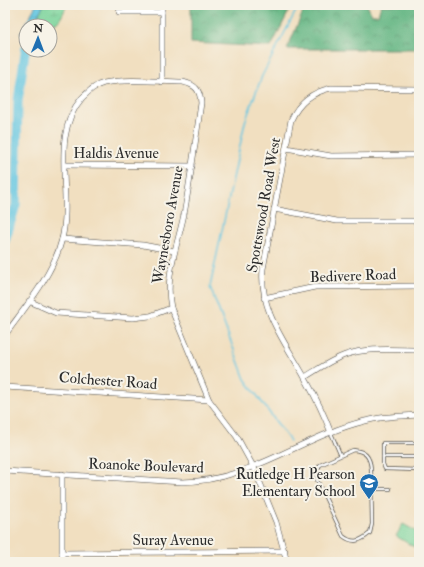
<svg xmlns="http://www.w3.org/2000/svg" width="424" height="567" font-family="'IM FELL Double Pica',serif">
<style>
.green{fill:#7ad49b;stroke:#528063}
.forest{fill:url(#forest-crowns);stroke:#477057}
.wetland{fill:url(#wetland-marsh);stroke:#528063}
.water{fill:url(#water-waves);stroke:#477886}
.lines{fill:none;stroke-linecap:round;stroke-linejoin:round}
.stream{stroke:#63c6e1;stroke-width:1.5}
.river{stroke:#63c6e1;stroke-width:9}
.service-casing{stroke:#494641;stroke-width:4}
.minor-casing{stroke:#494641;stroke-width:6}
.service{stroke:#fff;stroke-width:2.5}
.minor{stroke:#fff;stroke-width:5}
.labels{text-anchor:middle;dominant-baseline:central;stroke-width:4;stroke-linejoin:round;paint-order:stroke}
.street-label{font-size:15px;fill:#2b2b2b;stroke:#f7f3e8}
.poi-label{font-size:15px;fill:#2b2b2b;stroke:#f7f3e8;text-anchor:end}
</style>
<defs>
<pattern id="forest-crowns" width="20" height="18" patternUnits="userSpaceOnUse"><rect width="20" height="18" fill="#63b683"/><path d="M2 6a3 3 0 1 1 6 0M12 15a3 3 0 1 1 6 0" fill="none" stroke="#52946b"/></pattern>
<pattern id="wetland-marsh" width="20" height="14" patternUnits="userSpaceOnUse"><rect width="20" height="14" fill="#7ad49b"/><path d="M1 5h8M5 5V1M11 12h8M15 12V8" fill="none" stroke="#6ab686"/></pattern>
<pattern id="water-waves" width="16" height="10" patternUnits="userSpaceOnUse"><rect width="16" height="10" fill="#63c6e1"/><path d="M0 5q4-4 8 0t8 0" fill="none" stroke="#56aac1"/></pattern>
</defs>
<rect width="100%" height="100%" fill="#f7f3e8"/>
<filter id="ink" filterUnits="userSpaceOnUse"><feTurbulence type="fractalNoise" baseFrequency=".025" numOctaves="2"/><feDisplacementMap in="SourceGraphic" scale="8" xChannelSelector="R" yChannelSelector="G"/><feConvolveMatrix kernelMatrix="1 2 1 2 8 2 1 2 1" color-interpolation-filters="sRGB"/></filter>
<filter id="wash" filterUnits="userSpaceOnUse"><feTurbulence type="fractalNoise" baseFrequency=".012" numOctaves="4" result="noise"/><feDisplacementMap in="SourceGraphic" scale="16" xChannelSelector="R" yChannelSelector="G"/><feGaussianBlur stdDeviation="0.9" result="paint"/><feColorMatrix in="noise" values="0 0 0 0 0 0 0 0 0 0 0 0 0 0 0 0 0 1.4 0 .05"/><feComposite in="paint" operator="in"/></filter>
<g filter="url(#wash)">
<rect width="100%" height="100%" fill="#f1dfc0"/>
<path class="green" d="M403,524L419,533V539L414,547L396,536Z"/>
<g class="forest">
<path d="M191,5H292L271,47L191,43Z"/>
<path d="M306,5H367L372,15H378L381,5H419V49H287Z"/>
</g>
<path class="wetland" d="M44,5H67C58,25 57,26 37,26L39,13Z"/>
<path class="water" d="M36,5H44L39,13L37,26H26V35L20,34Z"/>
<g class="lines">
<path class="stream" d="M290,441L245,379L210,287L245,122L262,76L299,5"/>
<path class="river" d="M5,241L16,205L18,101L26,46"/>
</g>
</g>
<g filter="url(#ink)">
<g class="lines">
<g class="service-casing">
<g id="service">
<path d="M331,433L340,454"/>
<path d="M419,443H383V464L385,469L419,470"/>
<path d="M353,450C365,451 370,456 371,469L372,524L370,533C361,541 353,544 343,536L317,480V471L320,465Z"/>
<path d="M383,457H419"/>
<path d="M372,489H390"/>
</g>
</g>
<g class="minor-casing">
<g id="minor">
<path d="M162,5V82"/>
<path d="M119,12H162"/>
<path d="M286,148L331,156L419,155"/>
<path d="M65,165L192,166"/>
<path d="M274,209L337,221H419"/>
<path d="M62,239L143,245L174,251"/>
<path d="M264,298L315,287L419,286"/>
<path d="M29,301L56,313L133,318L150,316L171,308"/>
<path d="M5,335C26,306 53,275 62,239C73,193 49,136 82,98C89,91 95,85 104,83C127,78 160,82 183,82C196,85 200,90 201,103C196,138 191,174 185,209C179,243 164,274 171,308L209,400L237,437L254,468L276,522L287,562"/>
<path d="M305,377C318,369 331,360 345,355C368,347 395,350 419,350"/>
<path d="M5,387L209,400"/>
<path d="M331,433C324,414 315,396 305,378C286,343 259,311 263,269L291,120C299,102 312,92 331,88L419,89"/>
<path d="M5,471L182,482C252,481 300,437 365,421C383,416 401,416 419,415"/>
<path d="M62,474V562"/>
<path d="M62,553L285,551"/>
</g>
</g>
<use href="#service" class="service"/>
<use href="#minor" class="minor"/>
</g>
</g>
<defs>
<g id="school-pin" transform="scale(1)"><path d="M0 17L-7.5 6A9.5 9.5 0 1 1 7.5 6Z" fill="#1f6fb2" stroke="#f7f3e8"/><path d="M0-5L7-2L0 1L-7-2ZM-4 1L0 2.5L4 1V4Q0 6-4 4Z" fill="#fff"/></g>
</defs>
<g fill-rule="evenodd">
<use href="#school-pin" x="369" y="483"/>
</g>
<g class="labels">
<g class="street-label">
<text x="116" y="153">Haldis Avenue</text>
<text transform="translate(264 205) rotate(-80)">Spottswood Road West</text>
<text transform="translate(168 225) rotate(-80)">Waynesboro Avenue</text>
<text transform="translate(353 276) rotate(-2)">Bedivere Road</text>
<text transform="translate(108 381) rotate(4)">Colchester Road</text>
<text transform="translate(146 466) rotate(2)">Roanoke Boulevard</text>
<text x="173" y="540">Suray Avenue</text>
</g>
<g class="poi-label">
<text x="355" y="474">Rutledge H Pearson<tspan x="355" dy="17">Elementary School</tspan></text>
</g>
</g>
<rect width="424" height="567" fill="none" stroke="#f7f3e8" stroke-width="20"/>
<g transform="translate(38 38) rotate(1)"><circle r="19" fill="#f7f3e8" stroke="#a5a39c"/>
<path d="M0-3L7 15L0 10L-7 15Z" fill="#1f6fb2"/>
<text y="-6" font-size="11" font-weight="bold" text-anchor="middle" fill="#2b2b2b">N</text>
</g>
</svg>
